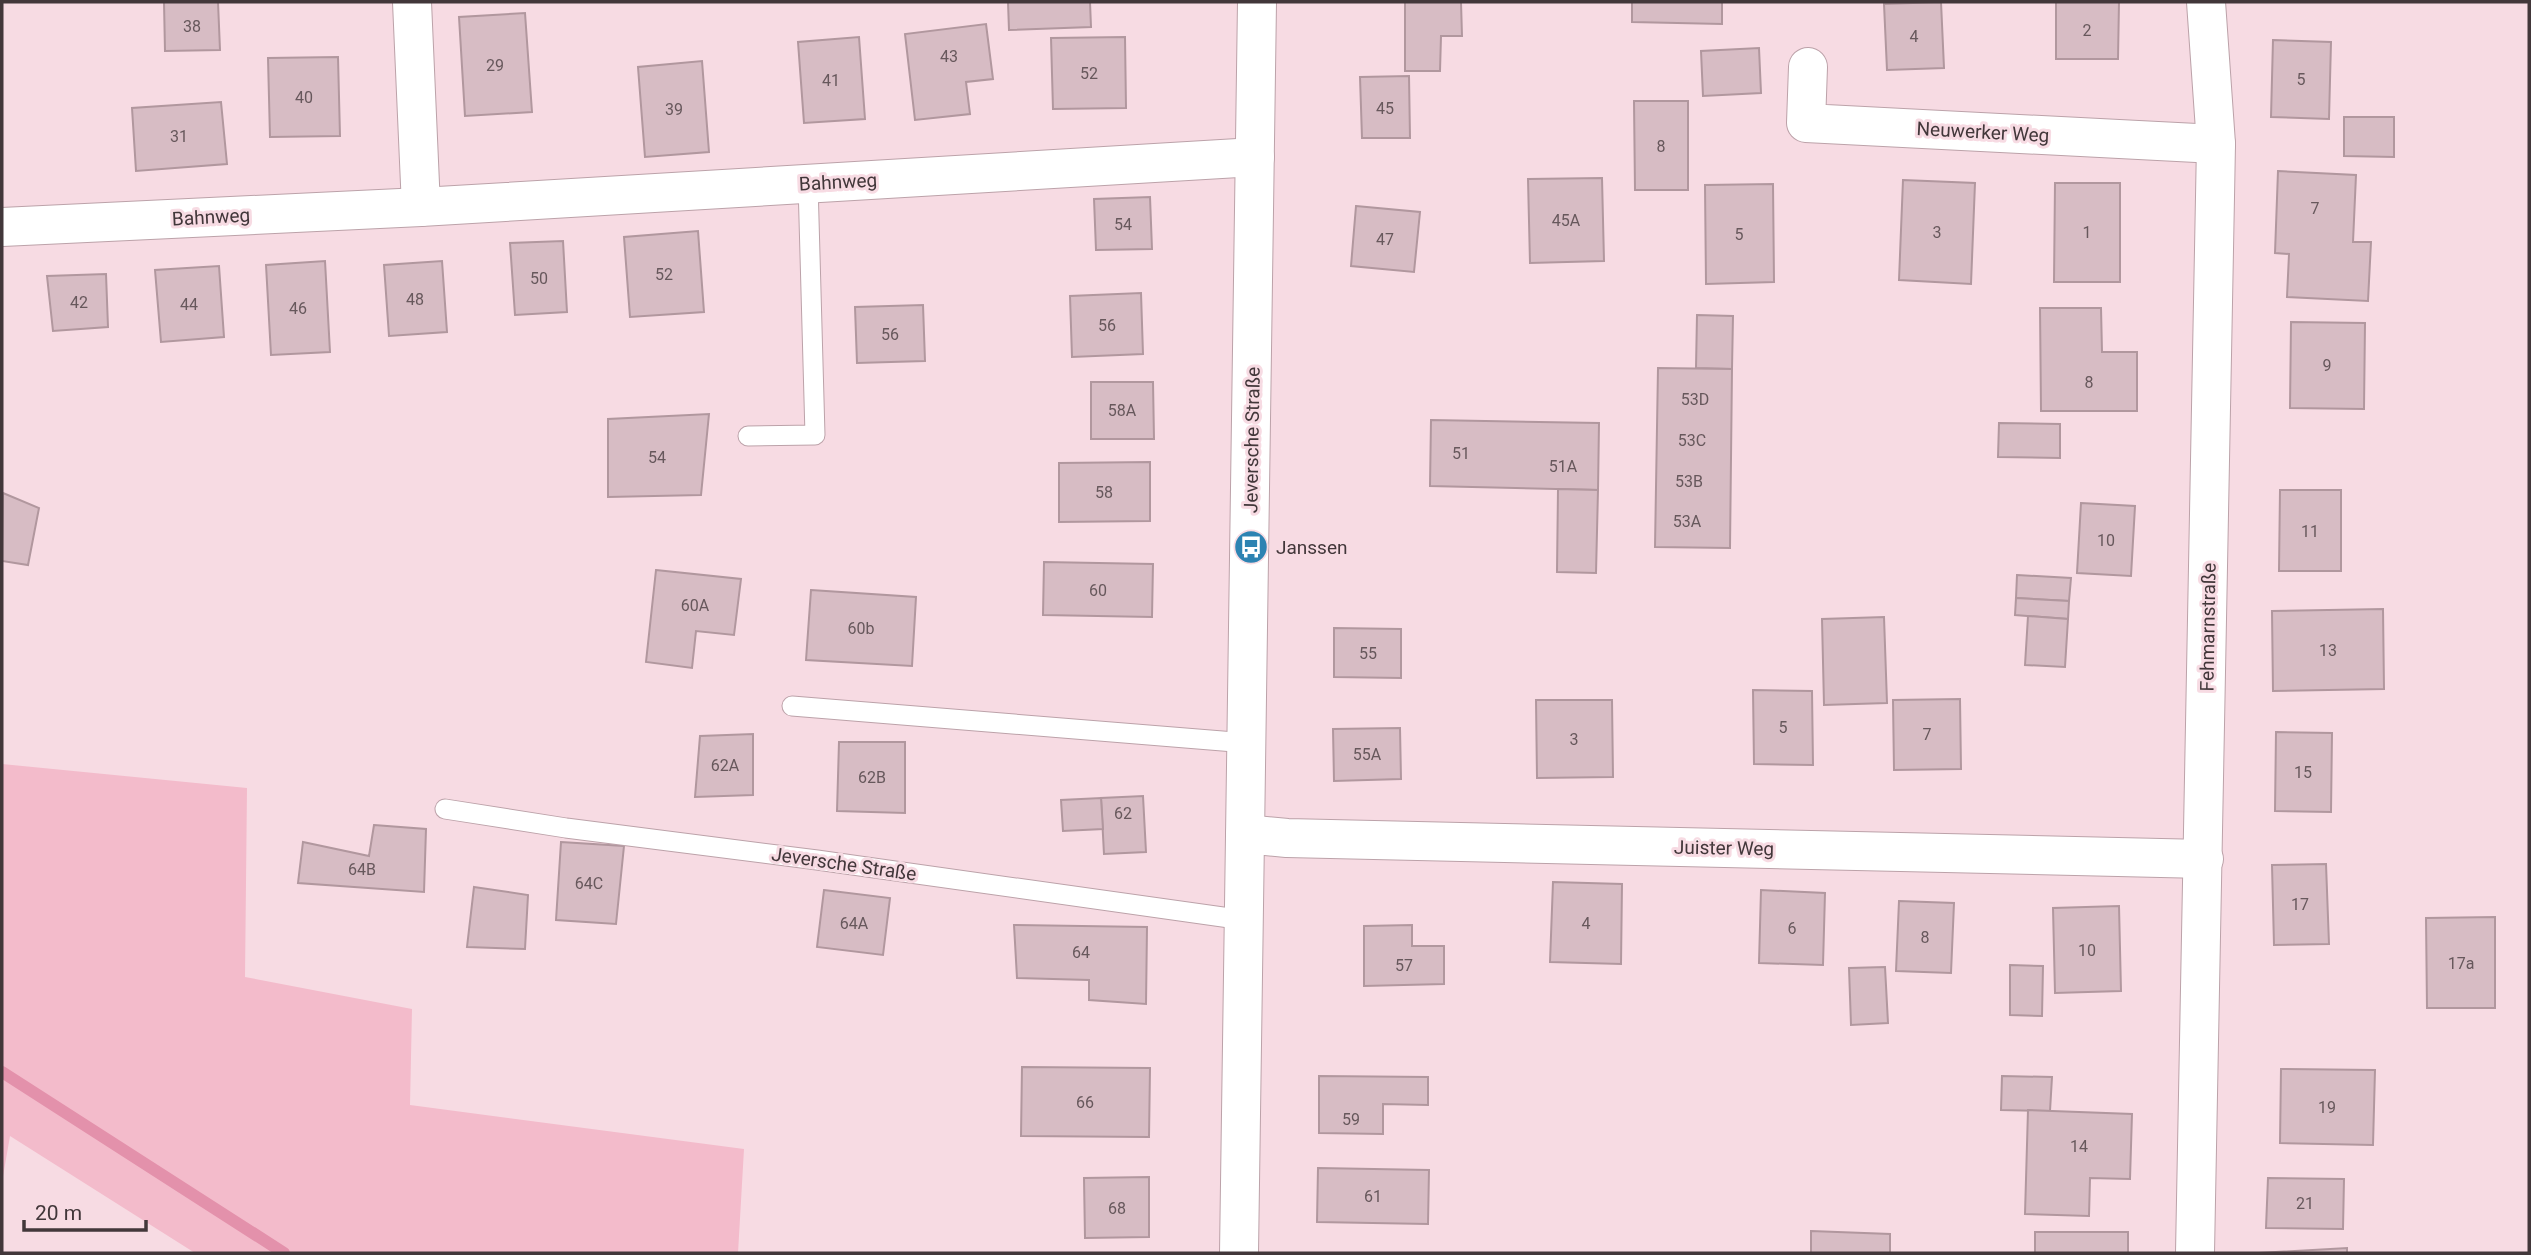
<svg xmlns="http://www.w3.org/2000/svg" width="2531" height="1255" font-family="Roboto,sans-serif">
<style>
.green{fill:#f3bbcb}
.lines{fill:none;stroke-linecap:round;stroke-linejoin:round}
.stream{stroke:#e391ab;stroke-width:12}
.building{fill:#d7bcc4;stroke:#b1979e;stroke-width:2}
.lane-casing{stroke:#bca2a9;stroke-width:21}
.street-casing{stroke:#bca2a9;stroke-width:40}
.secondary-casing{stroke:#bca2a9;stroke-width:40}
.lane{stroke:#fff;stroke-width:19}
.street{stroke:#fff;stroke-width:38}
.secondary{stroke:#fff;stroke-width:38}
.labels{text-anchor:middle;dominant-baseline:central;stroke-width:6;stroke-linejoin:round;paint-order:stroke}
.number-label{font-size:16px;fill:#67585c}
.street-label{font-size:19px;fill:#42373a;stroke:#f7dbe3}
.poi-label{font-size:19px;fill:#42373a;stroke:#f7dbe3;text-anchor:start}
</style>
<rect width="100%" height="100%" fill="#f7dbe3"/>
<path class="green" d="M2,764L247,788L245,977L412,1009L410,1105L744,1149L738,1253H195L10,1136L2,1182Z"/>
<g class="lines">
<path class="stream" d="M2,1072L284,1253"/>
</g>
<g class="building">
<path d="M164,2H218L220,50L165,51Z"/>
<path d="M1008,2H1090L1091,27L1009,30Z"/>
<path d="M1405,2H1461L1462,36H1441L1440,71H1405Z"/>
<path d="M1632,2H1722V24L1632,22Z"/>
<path d="M1941,2L1944,68L1887,70L1884,4Z"/>
<path d="M2056,2H2119L2118,59H2056Z"/>
<path d="M525,13L532,112L465,116L459,17Z"/>
<path d="M986,24L993,79L966,82L970,114L915,120L905,34Z"/>
<path d="M859,37L865,119L804,123L798,42Z"/>
<path d="M1125,37L1126,108L1053,109L1051,38Z"/>
<path d="M2273,40L2331,42L2329,119L2271,117Z"/>
<path d="M1759,48L1761,93L1703,96L1701,51Z"/>
<path d="M338,57L340,136L270,137L268,58Z"/>
<path d="M702,61L709,152L645,157L638,67Z"/>
<path d="M1409,76L1410,138H1362L1360,77Z"/>
<path d="M1634,101H1688V190H1635Z"/>
<path d="M221,102L227,164L136,171L132,108Z"/>
<path d="M2344,117H2394V157L2344,156Z"/>
<path d="M2278,171L2356,175L2353,242H2371L2368,301L2287,297L2289,254L2275,253Z"/>
<path d="M1602,178L1604,261L1530,263L1528,179Z"/>
<path d="M1903,180L1975,183L1971,284L1899,280Z"/>
<path d="M2055,183H2120V282H2054Z"/>
<path d="M1773,184L1774,282L1706,284L1705,185Z"/>
<path d="M1150,197L1152,249L1096,250L1094,199Z"/>
<path d="M1356,206L1420,212L1414,272L1351,266Z"/>
<path d="M698,231L704,312L630,317L624,237Z"/>
<path d="M563,241L567,312L515,315L510,243Z"/>
<path d="M325,261L330,352L271,355L266,265Z"/>
<path d="M442,261L447,332L389,336L384,265Z"/>
<path d="M219,266L224,337L161,342L155,270Z"/>
<path d="M106,274L108,327L53,331L47,276Z"/>
<path d="M1141,293L1143,354L1072,357L1070,296Z"/>
<path d="M923,305L925,361L857,363L855,307Z"/>
<path d="M2040,308H2101L2102,352H2137V411H2041Z"/>
<path d="M1697,315L1733,316L1732,369L1696,368Z"/>
<path d="M2291,322L2365,323L2364,409L2290,408Z"/>
<path d="M1658,368L1732,369L1730,548L1655,547Z"/>
<path d="M1091,382H1153L1154,439H1091Z"/>
<path d="M709,414L701,495L608,497V419Z"/>
<path d="M1431,420L1599,423L1598,490L1430,486Z"/>
<path d="M1999,423L2060,424V458L1998,457Z"/>
<path d="M1150,462V521L1059,522V463Z"/>
<path d="M1558,489L1598,490L1596,573L1557,572Z"/>
<path d="M2280,490H2341V571H2279Z"/>
<path d="M3,493L39,508L28,565L2,561Z"/>
<path d="M2081,503L2135,506L2131,576L2077,573Z"/>
<path d="M1044,562L1153,564L1152,617L1043,615Z"/>
<path d="M656,570L741,579L734,635L696,631L692,668L646,662Z"/>
<path d="M2017,575L2071,578L2069,601L2016,598Z"/>
<path d="M811,590L916,597L912,666L806,660Z"/>
<path d="M2016,598L2069,601L2068,619L2015,615Z"/>
<path d="M2383,609L2384,689L2273,691L2272,611Z"/>
<path d="M2028,616L2068,619L2065,667L2025,665Z"/>
<path d="M1884,617L1887,703L1824,705L1822,619Z"/>
<path d="M1334,628L1401,629V678L1334,677Z"/>
<path d="M1753,690L1812,691L1813,765L1754,764Z"/>
<path d="M1960,699L1961,769L1894,770L1893,700Z"/>
<path d="M1536,700H1612L1613,777L1537,778Z"/>
<path d="M1400,728L1401,779L1334,781L1333,729Z"/>
<path d="M2276,732L2332,733L2331,812L2275,811Z"/>
<path d="M753,734V795L695,797L700,736Z"/>
<path d="M839,742H905V813L837,811Z"/>
<path d="M1143,796L1146,852L1104,854L1101,798Z"/>
<path d="M1101,798L1103,829L1063,831L1061,800Z"/>
<path d="M374,825L426,829L424,892L298,883L303,842L369,856Z"/>
<path d="M561,842L624,846L616,924L556,920Z"/>
<path d="M2326,864L2329,944L2274,945L2272,865Z"/>
<path d="M1553,882L1622,884L1621,964L1550,962Z"/>
<path d="M474,887L528,895L525,949L467,947Z"/>
<path d="M824,890L890,898L883,955L817,947Z"/>
<path d="M1761,890L1825,893L1823,965L1759,963Z"/>
<path d="M1899,901L1954,903L1951,973L1896,971Z"/>
<path d="M2119,906L2121,991L2055,993L2053,908Z"/>
<path d="M2495,917V1008H2427L2426,918Z"/>
<path d="M1014,925L1147,927L1146,1004L1089,1000V980L1017,978Z"/>
<path d="M1412,925V946H1444V984L1364,986V926Z"/>
<path d="M2010,965L2043,966L2042,1016L2010,1015Z"/>
<path d="M1885,967L1888,1023L1851,1025L1849,968Z"/>
<path d="M1022,1067L1150,1068L1149,1137L1021,1136Z"/>
<path d="M2281,1069L2375,1070L2373,1145L2280,1143Z"/>
<path d="M1319,1076L1428,1077V1105L1383,1104V1134L1319,1133Z"/>
<path d="M2002,1076L2052,1077L2050,1111L2001,1110Z"/>
<path d="M2028,1110L2132,1114L2130,1179L2090,1178L2089,1216L2025,1214Z"/>
<path d="M1318,1168L1429,1170L1428,1224L1317,1222Z"/>
<path d="M1149,1177V1237L1085,1238L1084,1178Z"/>
<path d="M2268,1178L2344,1179L2343,1229L2266,1228Z"/>
<path d="M1811,1231L1890,1234V1253H1811Z"/>
<rect x="2035" y="1232" width="93" height="21"/>
<path d="M2347,1248V1253H2259Z"/>
</g>
<g class="lines">
<g class="lane-casing">
<g id="lane">
<path d="M748,436L815,435L808,183"/>
<path d="M792,706L1247,743"/>
<path d="M445,809L566,828L817,860L1244,920"/>
</g>
</g>
<g class="street-casing">
<g id="street">
<path d="M412,2L421,207"/>
<path d="M1808,67L1806,123L2216,144"/>
<path d="M2,227L421,207L1255,157"/>
<path d="M1245,834L1287,838L2204,859"/>
<path d="M2195,1253L2216,144L2206,2"/>
</g>
</g>
<g class="secondary-casing">
<path id="secondary" d="M1239,1253L1257,2"/>
</g>
<use href="#lane" class="lane"/>
<use href="#street" class="street"/>
<use href="#secondary" class="secondary"/>
</g>
<defs>
<g id="bus-disc" transform="scale(1.75)"><circle r="9.5" fill="#2d83b2" stroke="#f7dbe3"/><path d="M-5-6H5V4H4V6H2V4H-2V6H-4V4H-5ZM-3.5-4V0h7V-4ZM-3.5 1.2v1.5H-2V1.2ZM2 1.2v1.5H3.5V1.2Z" fill="#fff"/></g>
</defs>
<g fill-rule="evenodd">
<use href="#bus-disc" x="1251" y="547"/>
</g>
<g class="labels">
<g class="number-label">
<text x="192" y="26">38</text>
<text x="2087" y="30">2</text>
<text x="1914" y="36">4</text>
<text x="949" y="56">43</text>
<text x="495" y="65">29</text>
<text x="1089" y="73">52</text>
<text x="2301" y="79">5</text>
<text x="831" y="80">41</text>
<text x="304" y="97">40</text>
<text x="1385" y="108">45</text>
<text x="674" y="109">39</text>
<text x="179" y="136">31</text>
<text x="1661" y="146">8</text>
<text x="2315" y="208">7</text>
<text x="1566" y="220">45A</text>
<text x="1123" y="224">54</text>
<text x="1937" y="232">3</text>
<text x="2087" y="232">1</text>
<text x="1739" y="234">5</text>
<text x="1385" y="239">47</text>
<text x="664" y="274">52</text>
<text x="539" y="278">50</text>
<text x="415" y="299">48</text>
<text x="79" y="302">42</text>
<text x="189" y="304">44</text>
<text x="298" y="308">46</text>
<text x="1107" y="325">56</text>
<text x="890" y="334">56</text>
<text x="2327" y="365">9</text>
<text x="2089" y="382">8</text>
<text x="1695" y="399">53D</text>
<text x="1122" y="410">58A</text>
<text x="1692" y="440">53C</text>
<text x="1461" y="453">51</text>
<text x="657" y="457">54</text>
<text x="1563" y="466">51A</text>
<text x="1689" y="481">53B</text>
<text x="1104" y="492">58</text>
<text x="1687" y="521">53A</text>
<text x="2310" y="531">11</text>
<text x="2106" y="540">10</text>
<text x="1098" y="590">60</text>
<text x="695" y="605">60A</text>
<text x="861" y="628">60b</text>
<text x="2328" y="650">13</text>
<text x="1368" y="653">55</text>
<text x="1783" y="727">5</text>
<text x="1927" y="734">7</text>
<text x="1574" y="739">3</text>
<text x="1367" y="754">55A</text>
<text x="725" y="765">62A</text>
<text x="2303" y="772">15</text>
<text x="872" y="777">62B</text>
<text x="1123" y="813">62</text>
<text x="362" y="869">64B</text>
<text x="589" y="883">64C</text>
<text x="2300" y="904">17</text>
<text x="854" y="923">64A</text>
<text x="1586" y="923">4</text>
<text x="1792" y="928">6</text>
<text x="1925" y="937">8</text>
<text x="2087" y="950">10</text>
<text x="1081" y="952">64</text>
<text x="2461" y="963">17a</text>
<text x="1404" y="965">57</text>
<text x="1085" y="1102">66</text>
<text x="2327" y="1107">19</text>
<text x="1351" y="1119">59</text>
<text x="2079" y="1146">14</text>
<text x="1373" y="1196">61</text>
<text x="2305" y="1203">21</text>
<text x="1117" y="1208">68</text>
</g>
<g class="street-label">
<text transform="translate(1983 132) rotate(3)">Neuwerker Weg</text>
<text transform="translate(838 182) rotate(-3)">Bahnweg</text>
<text transform="translate(211 217) rotate(-3)">Bahnweg</text>
<text transform="translate(1252 440) rotate(-89)">Jeversche Straße</text>
<text transform="translate(2208 627) rotate(-89)">Fehmarnstraße</text>
<text transform="translate(1724 848) rotate(1)">Juister Weg</text>
<text transform="translate(844 864) rotate(8)">Jeversche Straße</text>
</g>
<g class="poi-label">
<text x="1276" y="547">Janssen</text>
</g>
</g>
<rect width="2531" height="1255" fill="none" stroke="#42373a" stroke-width="7"/>
<path d="M24 1220v10h122v-10" fill="none" stroke="#42373a" stroke-width="3.5"/>
<text x="35" y="1220" font-size="21" fill="#42373a" stroke="#f7dbe3" stroke-width="5" paint-order="stroke">20 m</text>
</svg>
